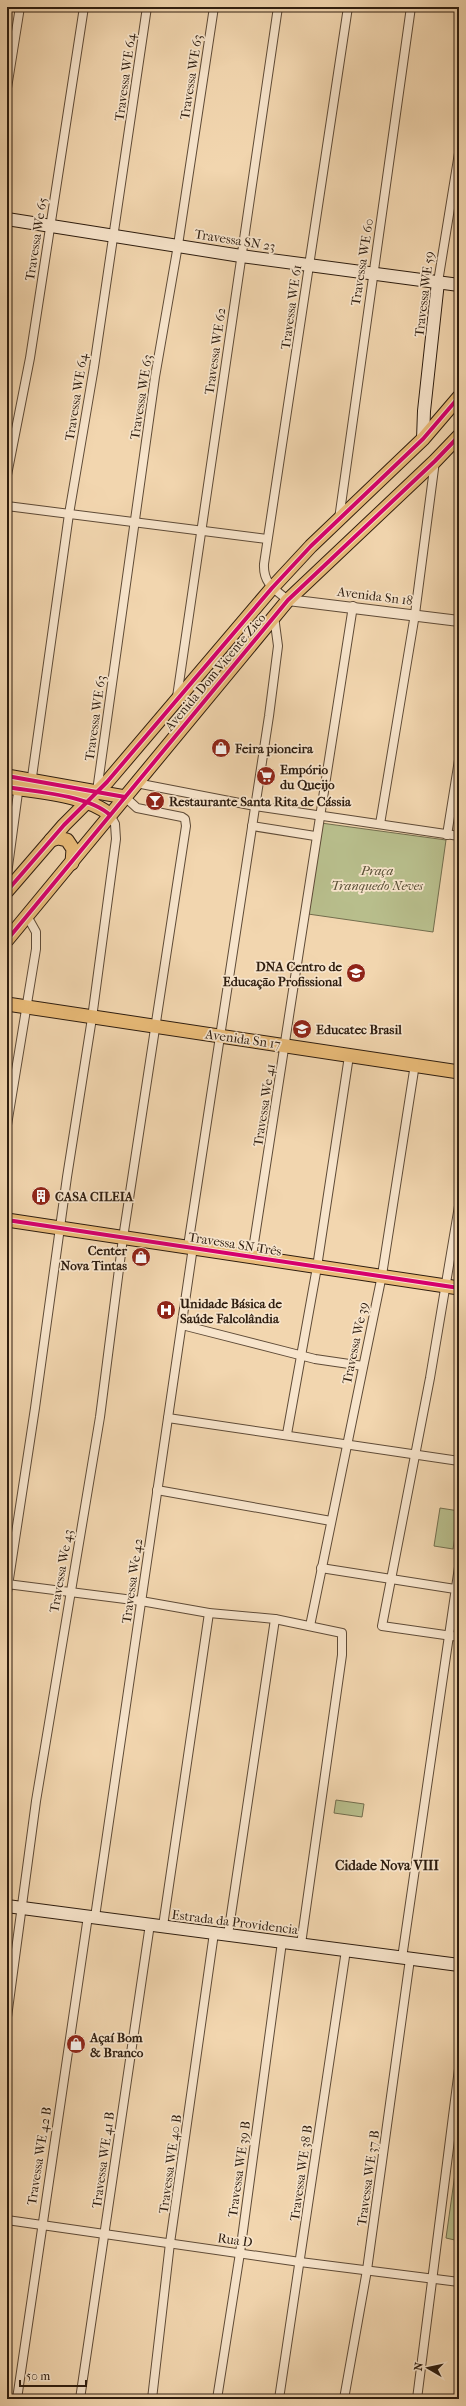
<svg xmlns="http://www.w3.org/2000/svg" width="466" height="2406" font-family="'IM FELL French Canon',serif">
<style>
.green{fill:#b8be8c;stroke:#736e4e}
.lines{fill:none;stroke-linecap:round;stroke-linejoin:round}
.minor-casing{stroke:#5f4b37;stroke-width:10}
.tertiary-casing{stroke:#5f4b37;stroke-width:12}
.secondary-casing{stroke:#2e1d0f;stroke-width:14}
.primary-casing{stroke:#2e1d0f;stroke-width:15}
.minor{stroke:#f7e4cb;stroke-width:8}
.tertiary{stroke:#f7e4cb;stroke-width:10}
.secondary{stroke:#f7e4cb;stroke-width:12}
.primary{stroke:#e9bb78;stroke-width:13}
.cycleway-casing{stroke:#f7e4cb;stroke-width:6}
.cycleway{stroke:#d6006c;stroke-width:4}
.labels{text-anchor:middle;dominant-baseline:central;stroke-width:3.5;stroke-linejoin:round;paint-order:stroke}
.street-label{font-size:13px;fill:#2e1d0f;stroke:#f7e4cb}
.poi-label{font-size:13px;font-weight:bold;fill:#2e1d0f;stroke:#f7e4cb;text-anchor:start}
.park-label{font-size:13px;font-style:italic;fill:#574d34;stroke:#f7e4cb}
.neighbourhood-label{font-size:14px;font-weight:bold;fill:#2e1d0f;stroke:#f7e4cb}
</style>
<rect width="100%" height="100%" fill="#f2d6af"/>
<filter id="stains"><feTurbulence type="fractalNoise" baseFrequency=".005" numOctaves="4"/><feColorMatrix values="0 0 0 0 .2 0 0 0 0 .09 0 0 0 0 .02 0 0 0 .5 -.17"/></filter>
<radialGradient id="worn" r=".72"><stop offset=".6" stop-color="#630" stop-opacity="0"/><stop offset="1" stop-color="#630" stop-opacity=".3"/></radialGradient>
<g class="green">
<path d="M321,823L446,840L433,932L308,914Z"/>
<path d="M440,1508L459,1511L453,1549L434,1546Z"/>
<path d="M336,1800L364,1804L362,1817L334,1813Z"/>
<path d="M459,2145V2241L446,2238Z"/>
</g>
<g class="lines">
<g class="minor-casing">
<g id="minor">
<path d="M7,88L20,7"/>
<path d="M438,282L459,153"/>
<path d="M7,475L30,358L84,7"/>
<path d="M7,506L267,539"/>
<path d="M339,519L411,7"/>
<path d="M288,600C274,589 263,583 264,564L348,7"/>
<path d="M177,697L278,7"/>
<path d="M136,783L255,806L459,836"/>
<path d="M31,784L69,514L94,367L147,7"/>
<path d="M97,791L155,377L178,245L214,7"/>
<path d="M380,824L415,614L435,461"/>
<path d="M252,826L315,836"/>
<path d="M447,835L459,760"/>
<path d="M7,874L19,785"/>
<path d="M7,1125L36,949V932L27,916"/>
<path d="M459,1206L430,1378L382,1626L459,1637"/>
<path d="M188,1246L269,716L278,646L274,616"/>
<path d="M252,1256C286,1039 318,823 353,606"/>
<path d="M182,1325L315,1359L363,1366"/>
<path d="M168,1418L459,1461"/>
<path d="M287,1434L317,1267L349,1056"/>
<path d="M157,1490L331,1521"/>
<path d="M321,1568L455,1589"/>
<path d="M7,1584L141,1601L209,1613L275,1619L342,1633V1655L301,1944"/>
<path d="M7,1592L35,1408L67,1177L92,1018L116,839L115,824L110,815"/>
<path d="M310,1626L382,1275L415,1064"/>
<path d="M95,1917L193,1247"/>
<path d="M163,1926L209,1613"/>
<path d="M228,1935L275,1619"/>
<path d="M402,1958L459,1567"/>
<path d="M7,2017L36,1801L100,1417L123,1238L186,826L185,819L182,817L137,808L125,797"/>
<path d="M7,2220L300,2262L459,2282"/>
<path d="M17,2399L88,1916"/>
<path d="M80,2399L150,1924"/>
<path d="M152,2399L170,2243L214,1933"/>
<path d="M217,2399L240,2253L282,1942"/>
<path d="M279,2399L346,1950"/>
<path d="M344,2399L367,2270L410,1959"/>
<path d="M417,2399L459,2069"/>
</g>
</g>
<g class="tertiary-casing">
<path id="tertiary" d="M288,600L459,621"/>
</g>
<g class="secondary-casing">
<g id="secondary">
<path d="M7,219L241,256L459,285"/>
<path d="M423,439L424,411L438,282"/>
<path d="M7,1906L459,1965"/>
</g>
</g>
<g class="primary-casing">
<g id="primary">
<path d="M7,776L125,797"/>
<path d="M7,787C36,792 88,795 110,815"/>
<path d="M51,840L58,838L67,840L73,849L72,863"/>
<path d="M7,891L64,825L107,782L272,588L311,546L423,439L459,397"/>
<path d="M7,940L288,600L435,461L459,436"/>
<path d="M7,1004L459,1072"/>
<path d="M7,1220L459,1288"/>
</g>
</g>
<use href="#minor" class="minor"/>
<use href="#tertiary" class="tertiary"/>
<use href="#secondary" class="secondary"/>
<use href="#primary" class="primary"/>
<g class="cycleway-casing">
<g id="cycleway">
<path d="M7,776L125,797"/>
<path d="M7,787C36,792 88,795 110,815"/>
<path d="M7,891L64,825L107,782L272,588L311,546L423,439L459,397"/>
<path d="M7,940L288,600L435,461L459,436"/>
<path d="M7,1220L459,1288"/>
</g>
</g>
<use href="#cycleway" class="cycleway"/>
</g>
<defs>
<g id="shop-disc" transform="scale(1)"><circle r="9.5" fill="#8f2418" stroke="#f7e4cb"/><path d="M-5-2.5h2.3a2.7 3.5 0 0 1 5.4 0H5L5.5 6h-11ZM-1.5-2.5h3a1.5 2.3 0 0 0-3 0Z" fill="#fff"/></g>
<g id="supermarket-disc" transform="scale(1)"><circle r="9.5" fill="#8f2418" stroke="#f7e4cb"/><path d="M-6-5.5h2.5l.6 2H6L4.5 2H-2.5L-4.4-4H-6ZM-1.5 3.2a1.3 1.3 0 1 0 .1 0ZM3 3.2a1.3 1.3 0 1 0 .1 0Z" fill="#fff"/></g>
<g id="bar-disc" transform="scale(1)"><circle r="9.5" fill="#8f2418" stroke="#f7e4cb"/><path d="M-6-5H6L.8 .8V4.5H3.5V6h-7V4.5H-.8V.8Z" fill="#fff"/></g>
<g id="university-disc" transform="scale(1)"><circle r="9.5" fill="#8f2418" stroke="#f7e4cb"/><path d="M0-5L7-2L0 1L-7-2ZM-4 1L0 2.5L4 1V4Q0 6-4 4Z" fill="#fff"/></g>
<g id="building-disc" transform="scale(1)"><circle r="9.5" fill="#8f2418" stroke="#f7e4cb"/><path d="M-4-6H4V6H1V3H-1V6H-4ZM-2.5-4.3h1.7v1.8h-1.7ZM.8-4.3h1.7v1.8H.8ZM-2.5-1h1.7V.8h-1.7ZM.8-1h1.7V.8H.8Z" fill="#fff"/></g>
<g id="hospital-disc" transform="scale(1)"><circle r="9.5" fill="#8f2418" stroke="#f7e4cb"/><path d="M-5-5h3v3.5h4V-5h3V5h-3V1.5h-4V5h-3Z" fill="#fff"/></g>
</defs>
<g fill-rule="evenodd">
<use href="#shop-disc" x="221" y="748"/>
<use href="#supermarket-disc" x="266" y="776"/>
<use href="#bar-disc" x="155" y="801"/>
<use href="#university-disc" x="356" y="973"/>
<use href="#university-disc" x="302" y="1029"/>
<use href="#building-disc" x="41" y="1196"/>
<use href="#shop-disc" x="141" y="1257"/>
<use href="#hospital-disc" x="166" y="1310"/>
<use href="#shop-disc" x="76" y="2044"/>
</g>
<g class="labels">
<g class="street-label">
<text transform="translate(125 77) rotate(-82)">Travessa WE 64</text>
<text transform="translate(191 77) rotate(-81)">Travessa WE 63</text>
<text transform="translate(36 239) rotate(-81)">Travessa We 65</text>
<text transform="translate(235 240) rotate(9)">Travessa SN 23</text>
<text transform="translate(362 262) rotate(-81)">Travessa WE 60</text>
<text transform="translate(424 294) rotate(-83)">Travessa WE 59</text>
<text transform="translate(291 307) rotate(-82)">Travessa WE 61</text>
<text transform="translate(215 351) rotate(-82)">Travessa WE 62</text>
<text transform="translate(76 397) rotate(-81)">Travessa WE 64</text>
<text transform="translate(141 397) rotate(-81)">Travessa WE 63</text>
<text transform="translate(375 596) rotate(7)">Avenida Sn 18</text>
<text transform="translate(215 672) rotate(-50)">Avenida Dom Vicente Zico</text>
<text transform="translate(95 718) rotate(-82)">Travessa WE 63</text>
<text transform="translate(243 1039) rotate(8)">Avenida Sn 17</text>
<text transform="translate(264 1105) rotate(-81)">Travessa We 41</text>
<text transform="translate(235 1244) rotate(9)">Travessa SN Três</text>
<text transform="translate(355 1343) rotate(-78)">Travessa We 39</text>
<text transform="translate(61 1571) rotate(-80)">Travessa We 43</text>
<text transform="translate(132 1581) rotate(-82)">Travessa We 42</text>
<text transform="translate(235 1922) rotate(7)">Estrada da Providencia</text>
<text transform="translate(39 2156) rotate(-81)">Travessa WE 42 B</text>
<text transform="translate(103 2160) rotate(-82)">Travessa WE 41 B</text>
<text transform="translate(170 2164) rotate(-82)">Travessa WE 40 B</text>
<text transform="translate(239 2169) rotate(-82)">Travessa WE 39 B</text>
<text transform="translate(301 2173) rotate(-82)">Travessa WE 38 B</text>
<text transform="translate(368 2178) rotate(-82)">Travessa WE 37 B</text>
<text transform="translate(235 2240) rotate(8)">Rua D</text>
</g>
<g class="poi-label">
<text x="235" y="748">Feira pioneira</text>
<text x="280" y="769">Empório<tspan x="280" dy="15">du Queijo</tspan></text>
<text x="169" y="801">Restaurante Santa Rita de Cássia</text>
<text x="342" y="966" text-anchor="end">DNA Centro de<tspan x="342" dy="15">Educação Profissional</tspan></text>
<text x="316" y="1029">Educatec Brasil</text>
<text x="55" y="1196">CASA CILEIA</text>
<text x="127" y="1250" text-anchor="end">Center<tspan x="127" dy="15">Nova Tintas</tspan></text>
<text x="180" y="1303">Unidade Básica de<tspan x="180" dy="15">Saúde Falcolândia</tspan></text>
<text x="90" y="2037">Açaí Bom<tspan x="90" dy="15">&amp; Branco</tspan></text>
</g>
<g class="park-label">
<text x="377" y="870">Praça<tspan x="377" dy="15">Tranquedo Neves</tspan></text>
</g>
<g class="neighbourhood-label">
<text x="387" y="1865">Cidade Nova VIII</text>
</g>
</g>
<rect width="466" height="2406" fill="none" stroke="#f2d6af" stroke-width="24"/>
<rect x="8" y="8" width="450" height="2390" fill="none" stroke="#2e1d0f" stroke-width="2"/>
<rect x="12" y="12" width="442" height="2382" fill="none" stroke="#2e1d0f"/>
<g transform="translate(428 2368) rotate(279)" stroke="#f7e4cb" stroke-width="3" paint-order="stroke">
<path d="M0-3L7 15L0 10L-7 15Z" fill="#2e1d0f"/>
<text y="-6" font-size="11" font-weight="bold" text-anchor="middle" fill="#2e1d0f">N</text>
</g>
<path d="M20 2380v6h66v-6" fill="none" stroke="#2e1d0f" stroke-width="2"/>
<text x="26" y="2380" font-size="12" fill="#2e1d0f" stroke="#f7e4cb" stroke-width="3" paint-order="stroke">50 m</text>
<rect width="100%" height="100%" filter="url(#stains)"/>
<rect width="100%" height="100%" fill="url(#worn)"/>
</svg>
